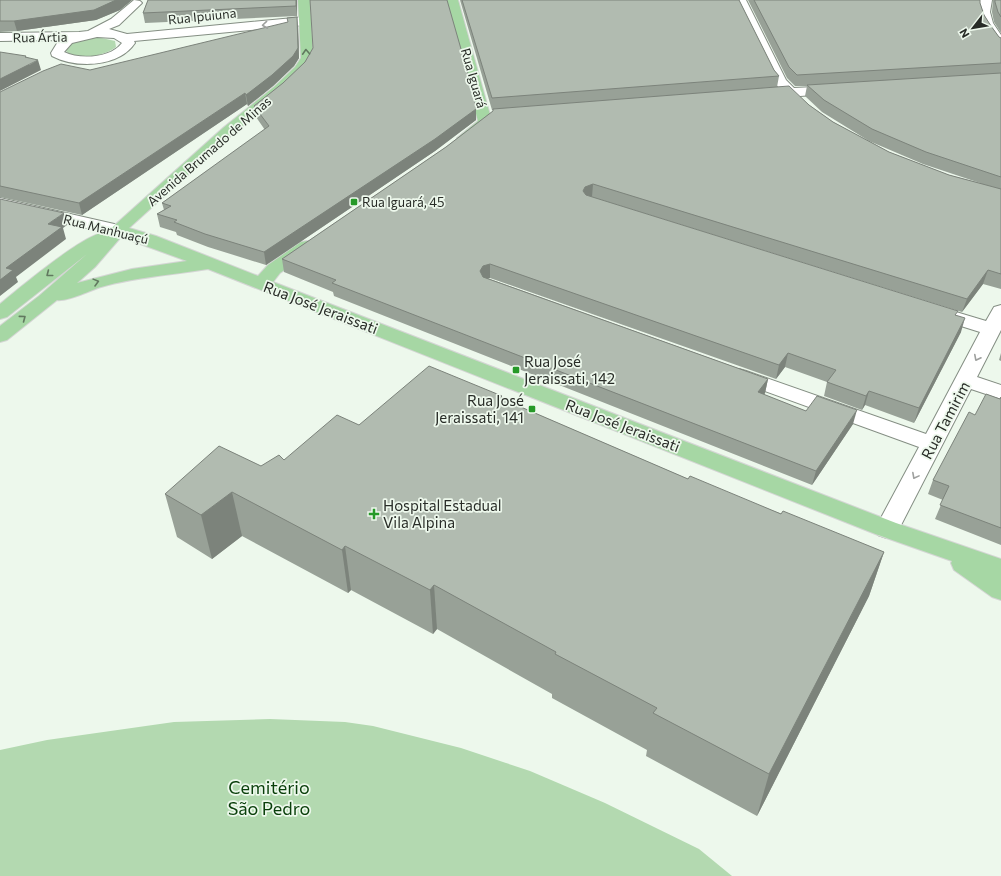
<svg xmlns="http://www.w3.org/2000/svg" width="1001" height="876" font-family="Commissioner,sans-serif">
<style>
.green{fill:#b3d9b0}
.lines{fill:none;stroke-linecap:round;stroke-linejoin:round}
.minor-casing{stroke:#848e83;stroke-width:2}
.major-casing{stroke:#d4d5d4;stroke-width:2}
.minor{fill:#fff;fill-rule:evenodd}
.major{fill:#a6d7a4;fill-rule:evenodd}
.wall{fill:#98a197}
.shaded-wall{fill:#7c837b}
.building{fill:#b1bbb0;stroke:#7c837b}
.oneway{stroke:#9ea09e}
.oneway2{stroke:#61795f}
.poi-dot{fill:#269928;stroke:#edf8ec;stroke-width:1.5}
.labels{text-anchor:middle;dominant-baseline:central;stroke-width:3.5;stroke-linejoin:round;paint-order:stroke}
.far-street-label{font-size:13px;fill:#282c27;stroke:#edf8ec}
.far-poi-label{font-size:13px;fill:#282c27;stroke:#edf8ec;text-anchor:start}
.street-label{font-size:15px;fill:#282c27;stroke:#edf8ec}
.poi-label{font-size:15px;fill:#282c27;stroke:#edf8ec;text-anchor:start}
.near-park-label{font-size:18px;fill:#093f0a;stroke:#edf8ec}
</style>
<rect width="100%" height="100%" fill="#edf8ec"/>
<g class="green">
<path d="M97,37L115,41L116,47C104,56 78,62 66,51V48L73,42Z"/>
<path d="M270,719L345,722L373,726L461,748L530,771L605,803L699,849L732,876H0V750L47,740L174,722Z"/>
</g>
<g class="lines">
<g class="minor-casing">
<g id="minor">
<path d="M134,0L140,1L142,3L119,25L109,29L127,34L304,17L310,21L304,25L134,41L135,43C119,67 77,69 52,56L51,53L59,40L0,41V33L79,32L88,31L111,19ZM97,37L114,38L122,43C111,58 80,60 64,52L72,43Z"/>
<path d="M734,0H746L786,80L794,88L836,86L841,87L843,90L841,93L800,96L798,99L793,100L786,97H760L758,94L760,91L780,89L773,81Z"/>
<path d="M980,0H992L990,12L993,23L1001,35V48L997,47C986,32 974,19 980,0Z"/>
<path d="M0,198L123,226L126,230L123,234L117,235L0,208Z"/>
<path d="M1001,305V330L977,377L1001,385V399L971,389L899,529L896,535L887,538L878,535L875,529L919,447L732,379L729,375L732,371L739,369L746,371L926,434L980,332L929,316L926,312L929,308L936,306L986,321L994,307Z"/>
</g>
</g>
<g class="major-casing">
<g id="major">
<path d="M298,0H310L313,58L305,72L284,93L233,134L129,228L156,236L258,276L268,265L301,242L307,241L313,242L316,246L313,250L280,273L273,282L896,523L1001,559V600L992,597L954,570L951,563L952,561L878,535L208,269C172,275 136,277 101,287C91,290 67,302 57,300L7,340L0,342V326L39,296L87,254L7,317L0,319V304C16,291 89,229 106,233L223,128L274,87L295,67L301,58ZM121,237L187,261L132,269L77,283L95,267Z"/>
<path d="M446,0H458L492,122C486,131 470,144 459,141L457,138L478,121Z"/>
</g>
</g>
<use href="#minor" class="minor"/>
<use href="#major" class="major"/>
</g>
<g class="wall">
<path d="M0,0H132L120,10L96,20L17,31L0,32Z"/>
<path d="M148,0H297V16L145,23L143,13Z"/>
<path d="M460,0H739L774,70L779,76L777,87L809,105L833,122L889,152L949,175L980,183L923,164L869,141L822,112L805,96L807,86H795L787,78L748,0H980V3L984,15L991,26L999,37L1001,38V289L983,284L962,312L592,197L956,315L961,332L914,423L865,405L862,410L824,396L827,382L785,367L776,379L490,278H487L768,379L765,393L764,395L806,411L853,424L812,485L334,296L333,292L284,272L282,259L446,147L493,111V110H492Z"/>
<path d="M993,0H1001V33L994,22L992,12Z"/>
<path d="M298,27L299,58L294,66L273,86L248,106L247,104L82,215L0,197V92L90,70Z"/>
<path d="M313,48L476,120L435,151L266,265L208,247L177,235L176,232L160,227L157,214L164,210L162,203L265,130L256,117L254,106L283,83L305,62Z"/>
<path d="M1001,353V361L999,360Z"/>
<path d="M502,396V399L688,479L884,552L869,596L757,816L646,756L647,750L552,698V694L437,629L433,634L351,590L348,593L242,536L212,559L177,537L165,494L261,466L284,460L359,425Z"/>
<path d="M1001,397V545L935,519L943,500L928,494L933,480L975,415L1000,399Z"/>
</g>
<g class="shaded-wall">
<path d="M116,0H132L120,10L96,20L17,31L14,21Z"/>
<path d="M296,0H297V16L296,6Z"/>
<path d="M297,17L298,27L299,58L294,66L273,86L248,106L246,95Z"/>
<path d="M26,56L29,65L38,60L41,70L0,91V79Z"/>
<path d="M245,93L247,104L82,215L79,203Z"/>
<path d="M476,109V120L435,151L266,265L264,252Z"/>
<path d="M593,184L592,197L583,204V191L585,187Z"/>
<path d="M64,213L67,225L63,228L66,239L16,277L18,282L0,296V280L6,268L48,224Z"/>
<path d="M490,264V278L484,280L480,271L483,266Z"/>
<path d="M988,270L983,284L962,312L967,299Z"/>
<path d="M965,318L961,332L914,423L919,408Z"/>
<path d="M788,353L785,367L776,379L779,365Z"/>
<path d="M768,379L765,393L755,406L758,392Z"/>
<path d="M869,391L865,405L862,410L866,396Z"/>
<path d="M857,410L853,424L812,485L816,471Z"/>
<path d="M232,492L242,536L212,559L201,515Z"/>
<path d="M345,546L351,590L348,593L342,550Z"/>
<path d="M884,552L869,596L757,816L769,774Z"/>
<path d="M434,585L437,629L433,634L430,590Z"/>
</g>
<g class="building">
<path d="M0,0H116L94,10L14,21H0Z"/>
<path d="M148,0H296V6L143,13Z"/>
<path d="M310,0H447L473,91L476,109L435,139L264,252L205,234L174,222L177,220L157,214L171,206L162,203L269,126L254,106L283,83L305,62L313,48Z"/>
<path d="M462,0H739L774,70L779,76L492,98Z"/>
<path d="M754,0H980V3L984,15L991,26L999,37L1001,38V63L797,75L789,67Z"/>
<path d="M995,0H1001V17L998,12L995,2Z"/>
<path d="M297,17L298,48L293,56L272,75L246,95L245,93L79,203L0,186V92L43,71L61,64L90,70L288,22L287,18Z"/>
<path d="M0,52L26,56L25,57L38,60L0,79Z"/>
<path d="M1001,73V177L926,152L872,129L824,100L807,85Z"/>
<path d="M789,86L809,105L833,122L889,152L949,175L1001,189V274L988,270L967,299L593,184L585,187L583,191L586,195L958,311L955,315L965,318L919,408L869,391L866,396L827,382L836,370L788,353L779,365L490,264L483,266L480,271L483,277L768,379L758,392L806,411L817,396L857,410L816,471L332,283L336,280L282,259L446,147L493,111V109Z"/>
<path d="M0,199L64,213L48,224L62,227L6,268L13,270L0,280Z"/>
<path d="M429,366L502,396L500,398L688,479L690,476L781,514L783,511L884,552L769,774L653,713L657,708L555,654L556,652L434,585L430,590L345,546L342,550L232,492L201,515L165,494L219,446L261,466L279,455L284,460L337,415L359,425Z"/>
<path d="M986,394L1000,399L1001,397V528L940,505L949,486L933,480L969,412L975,415Z"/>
</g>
<defs><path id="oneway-chevron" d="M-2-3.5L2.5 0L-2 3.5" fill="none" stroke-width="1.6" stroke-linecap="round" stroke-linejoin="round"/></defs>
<g class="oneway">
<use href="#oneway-chevron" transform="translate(265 25) rotate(174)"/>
<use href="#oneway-chevron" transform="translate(977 358) rotate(117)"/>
<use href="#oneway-chevron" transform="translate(915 476) rotate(118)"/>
</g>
<g class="oneway2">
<use href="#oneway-chevron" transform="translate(306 52) rotate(-93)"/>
<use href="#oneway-chevron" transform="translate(49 274) rotate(142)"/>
<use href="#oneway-chevron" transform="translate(96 282) rotate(-15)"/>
<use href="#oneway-chevron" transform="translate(23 318) rotate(-37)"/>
</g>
<g class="poi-dot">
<rect x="350" y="198" width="8" height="8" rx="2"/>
<rect x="512" y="366" width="8" height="8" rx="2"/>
<rect x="528" y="405" width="8" height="8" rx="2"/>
<path d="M372 508h4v4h4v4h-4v4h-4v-4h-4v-4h4z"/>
</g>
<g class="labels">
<g class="far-street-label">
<text transform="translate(202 16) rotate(-6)">Rua Ipuiuna</text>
<text transform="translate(40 37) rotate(-1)">Rua Ártia</text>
<text transform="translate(474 78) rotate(74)">Rua Iguará</text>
<text transform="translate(209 151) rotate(-41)">Avenida Brumado de Minas</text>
<text transform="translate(106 229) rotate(14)">Rua Manhuaçú</text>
</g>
<g class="far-poi-label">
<text x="362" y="202">Rua Iguará, 45</text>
</g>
<g class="street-label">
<text transform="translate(321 307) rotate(21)">Rua José Jeraissati</text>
<text transform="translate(945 420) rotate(-62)">Rua Tamirim</text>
<text transform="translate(623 425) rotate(21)">Rua José Jeraissati</text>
</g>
<g class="poi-label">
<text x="524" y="361">Rua José<tspan x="524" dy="17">Jeraissati, 142</tspan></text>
<text x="524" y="400" text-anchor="end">Rua José<tspan x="524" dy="17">Jeraissati, 141</tspan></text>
<text x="383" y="505">Hospital Estadual<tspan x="383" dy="17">Vila Alpina</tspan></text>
</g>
<g class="near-park-label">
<text x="269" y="787">Cemitério<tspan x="269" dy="21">São Pedro</tspan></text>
</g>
</g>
<g transform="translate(973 28) rotate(239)" stroke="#edf8ec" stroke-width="3" paint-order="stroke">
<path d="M0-3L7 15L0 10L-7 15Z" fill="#282c27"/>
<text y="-6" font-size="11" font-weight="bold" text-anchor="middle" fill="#282c27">N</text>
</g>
</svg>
